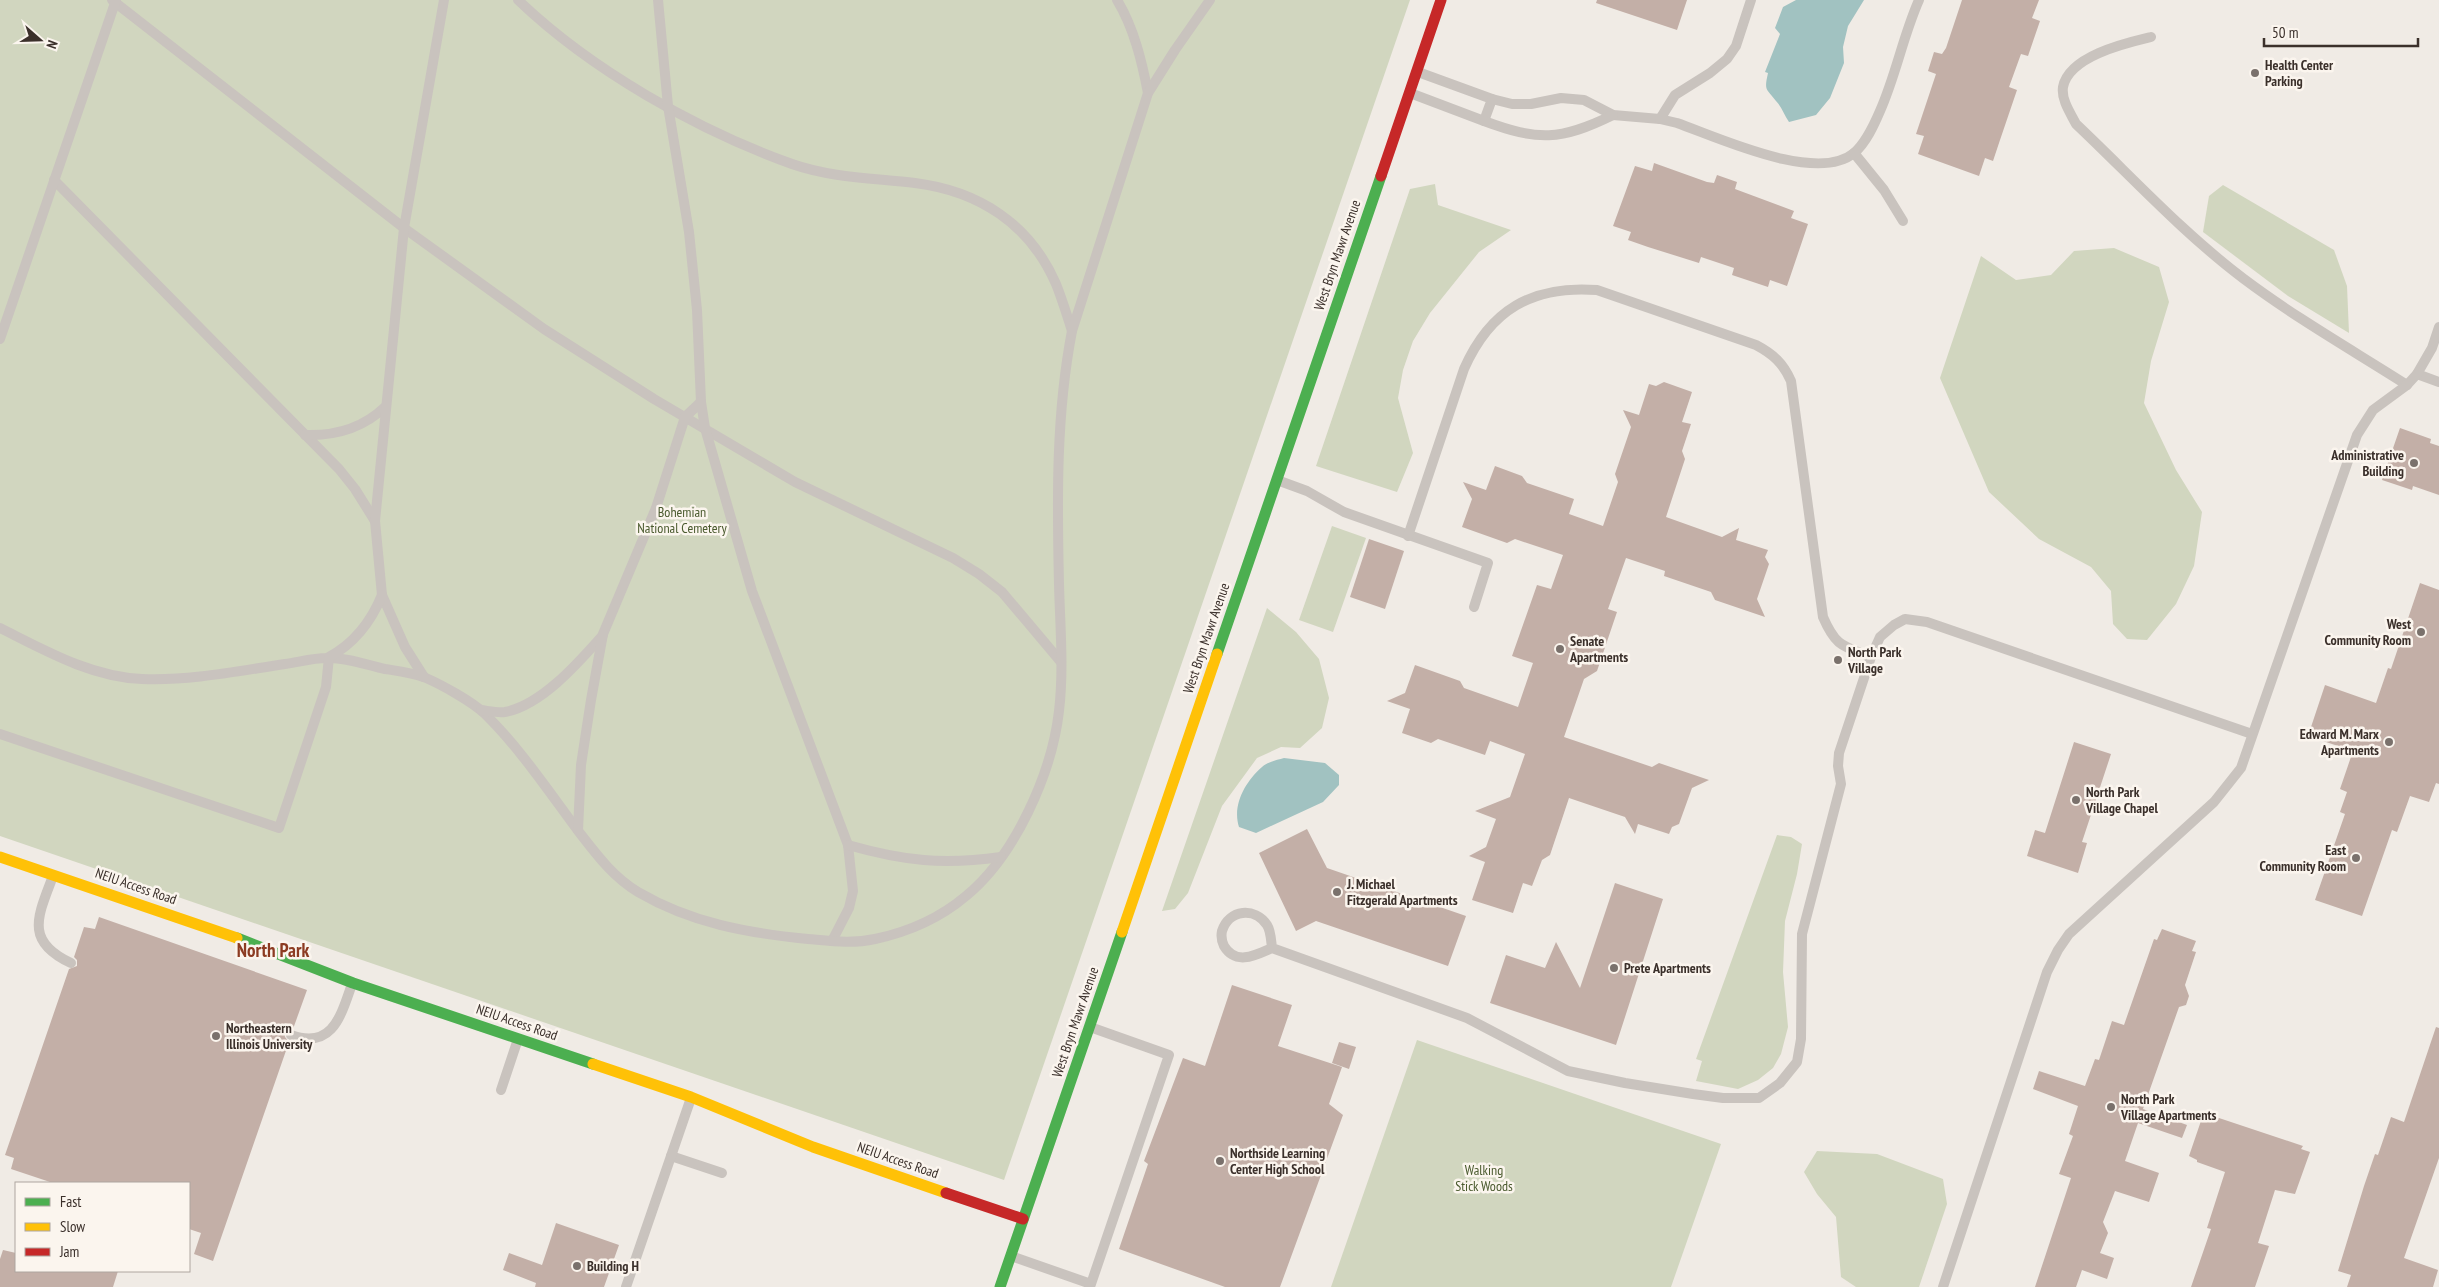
<svg xmlns="http://www.w3.org/2000/svg" width="2439" height="1287" font-family="'PT Sans Narrow',sans-serif">
<style>
.green{fill:#d1d6bf}
.water{fill:#a1c2c1}
.building{fill:#c3afa7}
.lines{fill:none;stroke-linecap:round;stroke-linejoin:round}
.lane{stroke:#c9c3be;stroke-width:10}
.fast{stroke:#4caf50;stroke-width:11}
.slow{stroke:#ffc107;stroke-width:11}
.jam{stroke:#c62828;stroke-width:11}
.poi-dot{fill:#7a716c;stroke:#fbf5ee;stroke-width:2}
.labels{text-anchor:middle;dominant-baseline:central;stroke-width:5;stroke-linejoin:round;paint-order:stroke}
.poi-label{font-size:14px;font-weight:bold;fill:#3b302b;stroke:#fbf5ee;text-anchor:start}
.street-label{font-size:14px;fill:#3b302b;stroke:#fbf5ee}
.park-label{font-size:14px;fill:#4a5a2e;stroke:#fbf5ee}
.district-label{font-size:19px;font-weight:bold;fill:#8c3b22;stroke:#fbf5ee}
</style>
<rect width="100%" height="100%" fill="#f0ebe5"/>
<g class="green">
<path d="M0,0H1410L1004,1180L0,836Z"/>
<path d="M1435,184L1438,205L1511,230L1479,252L1430,313L1413,341L1403,370L1398,398L1413,453L1397,492L1316,466L1410,189Z"/>
<path d="M2223,185L2334,250L2347,286L2349,333L2288,296L2203,232L2209,196Z"/>
<path d="M2114,248L2159,267L2169,302L2151,361L2144,403L2176,470L2202,512L2194,566L2176,604L2147,640L2127,639L2113,624L2111,591L2091,567L2039,539L1989,492L1940,378L1981,256L2016,280L2051,275L2074,251Z"/>
<path d="M1332,526L1366,538L1333,632L1299,620Z"/>
<path d="M1267,608L1296,632L1319,659L1329,698L1322,728L1300,748L1281,747L1257,758L1222,806L1188,893L1175,909L1162,911Z"/>
<path d="M1777,835L1791,837L1802,844L1797,874L1785,921L1783,972L1788,1027L1781,1054L1773,1068L1758,1080L1738,1089L1696,1081L1702,1061L1696,1059Z"/>
<path d="M1417,1040L1721,1144L1671,1287H1331Z"/>
<path d="M1817,1151L1877,1154L1943,1179L1947,1204L1919,1287H1856L1841,1277L1836,1217L1817,1194L1804,1172Z"/>
</g>
<g class="water">
<path d="M1796,0H1864L1848,26L1843,47L1844,63L1830,98L1816,115L1789,122C1784,115 1782,107 1776,101C1766,88 1764,91 1768,73L1765,72L1780,34L1775,28L1783,7Z"/>
<path d="M1284,758L1325,763L1339,775V785L1323,802L1256,833L1239,827C1232,805 1245,782 1262,767C1267,762 1277,760 1284,758Z"/>
</g>
<g class="building">
<path d="M1597,0H1687L1677,30L1596,3Z"/>
<path d="M1962,0H2039L2032,18L2040,21L2028,56L2021,54L2009,87L2017,90L2000,140L1993,161L1985,158L1979,176L1918,154L1924,136L1916,134L1936,74L1928,71L1934,52L1942,54L1946,48Z"/>
<path d="M1654,163L1707,182L1714,183L1717,175L1737,182L1735,189L1794,211L1791,218L1808,224L1787,286L1770,280L1768,287L1732,275L1734,268L1701,257L1699,263L1648,247L1628,240L1631,232L1613,226L1635,166L1652,171Z"/>
<path d="M1664,382L1692,392L1682,422L1691,424L1682,451L1685,459L1666,517L1722,537L1739,528L1736,540L1768,550L1765,557L1769,564L1757,599L1765,617L1715,600L1711,592L1664,576L1665,571L1626,558L1608,609L1617,612L1597,671L1584,679L1564,737L1652,767L1659,763L1709,780L1692,788L1679,824L1672,827L1669,834L1638,824L1635,834L1625,817L1569,798L1550,855L1542,860L1532,886L1523,883L1513,913L1472,900L1485,862L1469,856L1486,847L1496,819L1475,811L1510,797L1525,754L1490,741L1485,755L1438,739L1431,743L1402,733L1410,709L1387,701L1405,693L1415,665L1460,681L1464,688L1518,707L1533,663L1512,656L1537,585L1551,589L1563,555L1515,539L1507,543L1462,527L1472,499L1463,482L1486,490L1495,466L1522,476L1527,483L1574,499L1569,514L1603,526L1618,482L1615,474L1631,427L1623,410L1639,415L1649,384L1656,386Z"/>
<path d="M2400,428L2431,439L2430,443L2439,446V495L2413,486L2412,490L2382,480Z"/>
<path d="M1369,539L1404,551L1385,609L1350,597Z"/>
<path d="M2420,583L2439,590V784L2436,783L2429,802L2410,796L2397,832L2392,830L2362,916L2315,900L2345,814L2340,812L2347,792L2340,789L2353,751L2308,736L2325,685L2376,703L2388,668L2391,669Z"/>
<path d="M2074,742L2111,754L2082,842L2087,843L2078,873L2027,856L2035,830L2045,833Z"/>
<path d="M1307,829L1327,868L1466,916L1448,966L1316,921L1296,931L1259,853Z"/>
<path d="M1615,883L1663,899L1616,1045L1490,1003L1506,955L1545,968L1556,942L1580,988Z"/>
<path d="M99,917L307,990L293,1029H289L284,1033L285,1037L289,1042L213,1261L194,1254L201,1233L189,1229V1183H53L11,1169L14,1158L5,1155L69,969L77,966V960L74,957L84,927L95,929Z"/>
<path d="M2162,929L2196,941L2192,951L2196,952L2185,985L2189,996L2186,1005L2179,1007L2143,1109L2187,1125L2182,1138L2138,1123L2125,1161L2159,1173L2149,1202L2115,1191L2103,1222L2108,1233L2100,1253L2114,1258L2107,1279L2082,1270L2076,1287H2035L2071,1178L2059,1174L2073,1136L2069,1134L2078,1106L2033,1089L2039,1071L2085,1086L2095,1059L2099,1060L2112,1021L2124,1025L2154,939L2157,940Z"/>
<path d="M1232,985L1292,1005L1278,1046L1342,1067L1329,1104L1343,1115L1280,1287H1225L1119,1249L1148,1164L1144,1161L1183,1058L1205,1066Z"/>
<path d="M2436,1027L2439,1028V1158L2404,1258L2438,1270L2433,1287H2347L2351,1275L2338,1271L2364,1186L2375,1154L2378,1155L2391,1117L2404,1122Z"/>
<path d="M1339,1042L1356,1047L1349,1069L1332,1063Z"/>
<path d="M2203,1115L2213,1118V1116L2303,1146L2301,1149L2310,1152L2295,1194L2275,1190L2258,1243L2269,1246L2255,1287H2191L2211,1229L2207,1228L2225,1172L2197,1162V1160L2189,1156Z"/>
<path d="M556,1223L619,1245L604,1287H535L536,1283L503,1270L509,1253L542,1265Z"/>
<path d="M3,1250L16,1253V1271H118L113,1287H0V1259Z"/>
</g>
<g class="lines">
<g class="lane">
<path d="M112,0L404,228L544,329L654,399L795,482L953,558L979,574L1002,592L1061,662"/>
<path d="M518,0C591,70 697,130 792,164C832,178 874,178 915,183C979,191 1030,224 1056,284C1062,299 1067,315 1072,331"/>
<path d="M658,0L668,106L689,232L697,310L701,402L705,428L752,591L848,845L853,891L849,908L832,941"/>
<path d="M1117,0C1134,28 1142,62 1148,93"/>
<path d="M2151,37C2126,43 2069,56 2063,87C2061,100 2071,114 2076,124C2131,176 2183,233 2244,279C2296,318 2352,350 2407,385"/>
<path d="M1410,93L1484,121L1492,99L1418,72"/>
<path d="M1492,99L1512,104H1531L1561,98L1584,100L1613,115L1660,119L1677,123C1717,137 1817,184 1854,153C1866,143 1874,125 1880,111C1896,75 1903,36 1919,0"/>
<path d="M1660,119L1675,95L1710,73L1727,59L1736,46L1751,0"/>
<path d="M1484,121C1538,141 1560,141 1613,115"/>
<path d="M1854,153L1884,190L1903,221"/>
<path d="M54,180L339,469L355,489L375,521"/>
<path d="M0,339L116,0"/>
<path d="M2417,374L2439,382"/>
<path d="M305,435C336,436 363,428 385,407"/>
<path d="M1277,480L1307,491L1344,512L1488,563L1474,607"/>
<path d="M1408,536L1464,369C1490,310 1532,285 1597,290L1756,345C1773,354 1783,363 1791,381L1823,617C1836,647 1843,646 1871,657"/>
<path d="M0,628C44,650 91,677 142,679C190,681 238,671 285,664C299,662 313,658 327,658C345,657 367,665 385,669C398,671 414,673 426,678C442,685 471,701 484,713C520,748 549,792 579,832C597,855 613,877 638,892C691,923 747,933 808,939C831,941 852,944 875,939C908,932 940,918 966,896C1015,856 1052,773 1059,711C1064,669 1060,625 1059,584C1057,499 1056,414 1072,331L1148,93L1175,50L1210,0"/>
<path d="M424,677L405,647L382,595L375,521L404,228L444,0"/>
<path d="M481,710C489,711 498,713 505,712C542,705 579,662 603,635"/>
<path d="M0,734L279,828L326,687L329,657C355,643 371,622 382,595"/>
<path d="M578,830L581,765L591,700L603,634L656,508L685,417L701,402"/>
<path d="M848,845C904,861 943,865 1001,857"/>
<path d="M53,876C38,916 24,941 71,963"/>
<path d="M1272,948C1271,941 1271,931 1267,925C1255,907 1229,909 1222,931C1221,936 1222,942 1224,946C1236,966 1256,955 1272,948L1467,1018L1568,1071L1625,1083L1693,1094L1723,1098H1759L1780,1083L1797,1062L1801,1039L1802,934L1841,784L1838,766L1839,753L1871,657L1880,637L1894,625L1905,619L1927,622L2252,734"/>
<path d="M291,1035C333,1050 341,1015 352,984"/>
<path d="M501,1090L518,1039"/>
<path d="M671,1156L722,1173"/>
<path d="M1011,1256L1091,1284L1169,1055L1090,1027"/>
<path d="M626,1287L691,1098"/>
<path d="M1943,1287L2047,972L2058,950L2069,934L2214,802L2241,768L2357,435L2373,410L2407,385L2417,374L2432,348L2439,327"/>
</g>
<g class="fast">
<path d="M1217,654L1381,176"/>
<path d="M237,938L353,983L593,1064"/>
<path d="M1000,1287L1122,932"/>
</g>
<g class="slow">
<path d="M0,857L237,938"/>
<path d="M1122,932L1217,654"/>
<path d="M593,1064L691,1097L813,1147L946,1193"/>
</g>
<g class="jam">
<path d="M1381,176L1441,0"/>
<path d="M946,1193L1023,1219"/>
</g>
</g>
<g class="poi-dot">
<circle cx="2255" cy="73" r="5"/>
<circle cx="2414" cy="463" r="5"/>
<circle cx="2421" cy="632" r="5"/>
<circle cx="1560" cy="649" r="5"/>
<circle cx="1838" cy="660" r="5"/>
<circle cx="2389" cy="742" r="5"/>
<circle cx="2076" cy="800" r="5"/>
<circle cx="2356" cy="858" r="5"/>
<circle cx="1337" cy="892" r="5"/>
<circle cx="1614" cy="968" r="5"/>
<circle cx="216" cy="1036" r="5"/>
<circle cx="2111" cy="1107" r="5"/>
<circle cx="1220" cy="1161" r="5"/>
<circle cx="577" cy="1266" r="5"/>
</g>
<g class="labels">
<g class="poi-label">
<text x="2265" y="65">Health Center<tspan x="2265" dy="16">Parking</tspan></text>
<text x="2404" y="455" text-anchor="end">Administrative<tspan x="2404" dy="16">Building</tspan></text>
<text x="2411" y="624" text-anchor="end">West<tspan x="2411" dy="16">Community Room</tspan></text>
<text x="1570" y="641">Senate<tspan x="1570" dy="16">Apartments</tspan></text>
<text x="1848" y="652">North Park<tspan x="1848" dy="16">Village</tspan></text>
<text x="2379" y="734" text-anchor="end">Edward M. Marx<tspan x="2379" dy="16">Apartments</tspan></text>
<text x="2086" y="792">North Park<tspan x="2086" dy="16">Village Chapel</tspan></text>
<text x="2346" y="850" text-anchor="end">East<tspan x="2346" dy="16">Community Room</tspan></text>
<text x="1347" y="884">J. Michael<tspan x="1347" dy="16">Fitzgerald Apartments</tspan></text>
<text x="1624" y="968">Prete Apartments</text>
<text x="226" y="1028">Northeastern<tspan x="226" dy="16">Illinois University</tspan></text>
<text x="2121" y="1099">North Park<tspan x="2121" dy="16">Village Apartments</tspan></text>
<text x="1230" y="1153">Northside Learning<tspan x="1230" dy="16">Center High School</tspan></text>
<text x="587" y="1266">Building H</text>
</g>
<g class="street-label">
<text transform="translate(1337 255) rotate(-71)">West Bryn Mawr Avenue</text>
<text transform="translate(1206 638) rotate(-71)">West Bryn Mawr Avenue</text>
<text transform="translate(136 886) rotate(19)">NEIU Access Road</text>
<text transform="translate(517 1022) rotate(19)">NEIU Access Road</text>
<text transform="translate(1075 1022) rotate(-71)">West Bryn Mawr Avenue</text>
<text transform="translate(898 1160) rotate(19)">NEIU Access Road</text>
</g>
<g class="park-label">
<text x="682" y="512">Bohemian<tspan x="682" dy="16">National Cemetery</tspan></text>
<text x="1484" y="1170">Walking<tspan x="1484" dy="16">Stick Woods</tspan></text>
</g>
<g class="district-label">
<text x="273" y="950">North Park</text>
</g>
</g>
<rect x="15" y="1182" width="175" height="90" fill="#fbf5ee" stroke="#aea6a0"/>
<rect x="25" y="1198" width="25" height="8" fill="#4caf50" stroke="#aea6a0"/>
<text x="60" y="1207" font-size="15" fill="#3b302b">Fast</text>
<rect x="25" y="1223" width="25" height="8" fill="#ffc107" stroke="#aea6a0"/>
<text x="60" y="1232" font-size="15" fill="#3b302b">Slow</text>
<rect x="25" y="1248" width="25" height="8" fill="#c62828" stroke="#aea6a0"/>
<text x="60" y="1257" font-size="15" fill="#3b302b">Jam</text>
<g transform="translate(40 40) rotate(110)" stroke="#fbf5ee" stroke-width="4" paint-order="stroke">
<path d="M0-4L9 19L0 12L-9 19Z" fill="#3b302b"/>
<text y="-8" font-size="14" font-weight="bold" text-anchor="middle" fill="#3b302b">N</text>
</g>
<path d="M2264 38v8h154v-8" fill="none" stroke="#3b302b" stroke-width="2.5"/>
<text x="2272" y="38" font-size="15" fill="#3b302b" stroke="#fbf5ee" stroke-width="4" paint-order="stroke">50 m</text>
</svg>
